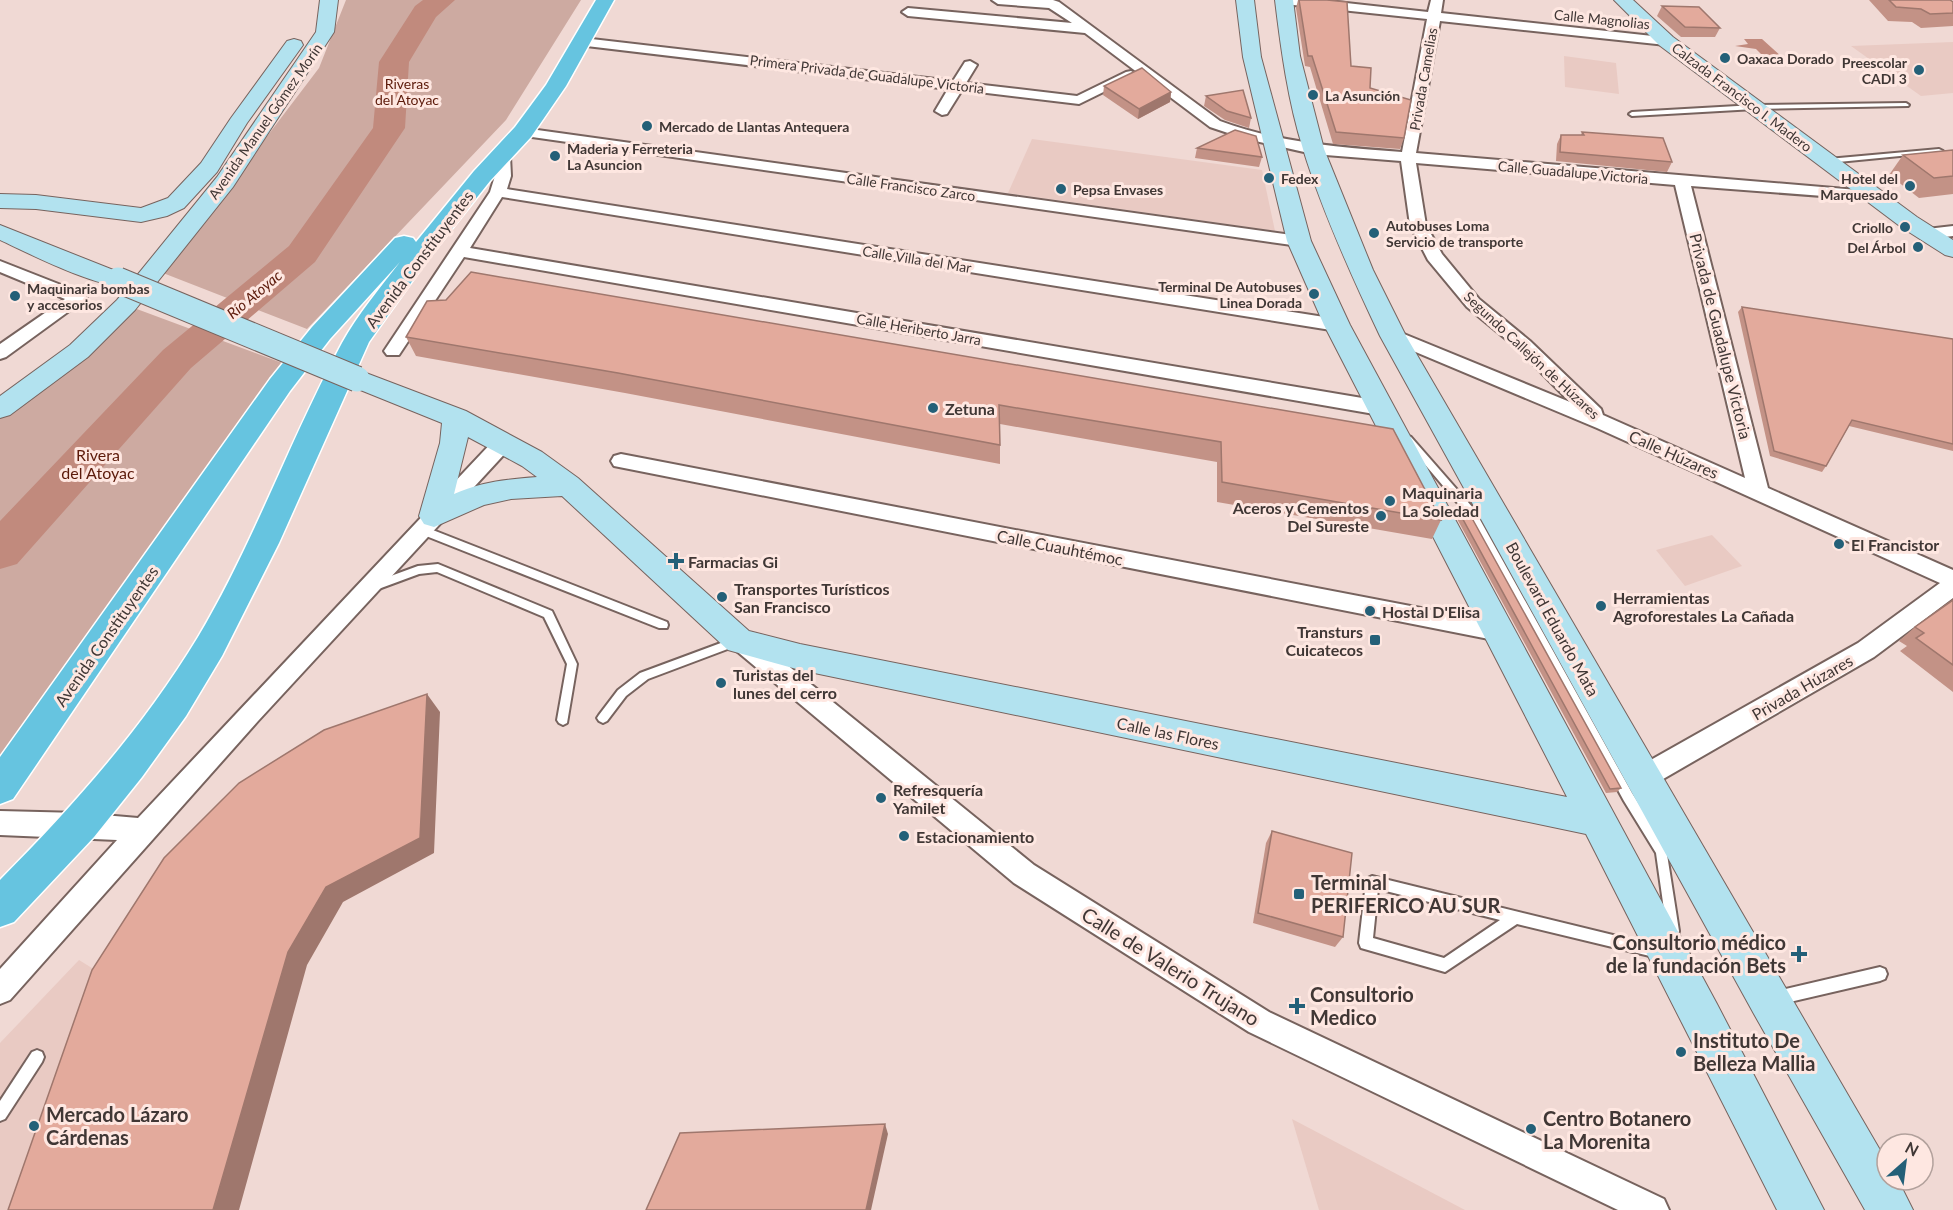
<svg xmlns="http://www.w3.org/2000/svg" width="1953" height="1210" font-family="Lato,sans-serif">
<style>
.built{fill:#e9cac3}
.green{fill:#cdaaa1}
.water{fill:#c18a7d}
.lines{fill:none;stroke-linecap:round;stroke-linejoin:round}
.river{fill:#c18a7d;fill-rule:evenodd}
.lane-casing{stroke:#77635e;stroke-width:4}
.street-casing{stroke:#77635e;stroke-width:4}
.secondary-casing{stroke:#77635e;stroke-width:2}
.primary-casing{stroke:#fff;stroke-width:3}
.lane{fill:#fff;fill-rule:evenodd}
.street{fill:#fff;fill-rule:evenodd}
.secondary{fill:#b2e2ef;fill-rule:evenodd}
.primary{fill:#66c4e0;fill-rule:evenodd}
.secondary-bridge-casing{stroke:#77635e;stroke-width:27;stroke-linecap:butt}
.secondary-bridge{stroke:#b2e2ef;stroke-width:25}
.wall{fill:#c39286}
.shaded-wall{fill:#9f776d}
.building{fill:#e3aa9c;stroke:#9f776d;stroke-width:1.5}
.poi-dot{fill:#246078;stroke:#fee7e1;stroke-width:2}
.labels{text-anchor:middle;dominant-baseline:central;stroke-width:6;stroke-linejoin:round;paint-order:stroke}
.far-street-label{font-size:14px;fill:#403735;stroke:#fee7e1}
.far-poi-label{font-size:14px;font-weight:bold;fill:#403735;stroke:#fee7e1;text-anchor:start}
.far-park-label{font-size:14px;fill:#5c1a0a;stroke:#fee7e1}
.far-water-label{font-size:15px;font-style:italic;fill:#5c1a0b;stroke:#fee7e1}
.street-label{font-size:16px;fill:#403735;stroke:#fee7e1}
.poi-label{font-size:16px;font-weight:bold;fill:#403735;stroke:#fee7e1;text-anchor:start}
.park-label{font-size:16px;fill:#5c1a0a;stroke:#fee7e1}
.near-poi-label{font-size:20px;font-weight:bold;fill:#403735;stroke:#fee7e1;text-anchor:start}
.near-street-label{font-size:20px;fill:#403735;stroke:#fee7e1}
</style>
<rect width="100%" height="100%" fill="#f0d9d4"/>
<g class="built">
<path d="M1953,42V93L1921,96L1851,46Z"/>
<path d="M1564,56L1616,63L1619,94L1565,87Z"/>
<path d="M1032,139L1262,170L1275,231L1008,193Z"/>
<path d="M1712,535L1742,566L1685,586L1656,550Z"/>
<path d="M79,960L116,983L40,1210H0V1043Z"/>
<path d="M1292,1119L1465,1210H1319Z"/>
</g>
<g class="green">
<path d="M346,0H581L506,120L307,329L163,273L319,68Z"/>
<path d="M126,305L285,364L0,785V419Z"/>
</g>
<path class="water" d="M1744,39H1762L1782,57H1764L1756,49L1735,46L1748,44Z"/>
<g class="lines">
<path class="river" d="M423,0H455L436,17L409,62L405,128L315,262L191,368L17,564L0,569V521L163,350L289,246L373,128L379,62L415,6Z"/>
<g class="lane-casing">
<g id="lane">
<path d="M1906,103L1909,105L1908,106L1755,109L1632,116L1629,114L1632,112L1755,105Z"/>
<path d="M1939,149L1943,151L1941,152L1828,163L1824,161L1828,159Z"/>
<path d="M1408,436L1411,437L1474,509L1632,793L1666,848L1679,931L1678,935L1673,937L1668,935L1667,931L1656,853L1624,801L1467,514L1405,441L1403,439L1405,437Z"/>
<path d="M420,525L667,622L668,625L667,628H659L416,532L415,529L416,526Z"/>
<path d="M438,564L552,611L577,664L567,723L563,725L559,723L557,720L567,664L544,617L437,572L419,574L373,591L369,590L368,587L369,584L418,566Z"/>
<path d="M737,637L741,638L742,641L741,644L648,679L626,696L607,721L603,723L599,721L597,718L599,715L618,690L640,673Z"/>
<path d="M1372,876L1658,946L1663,947L1665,952L1663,957L1658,958L1517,924L1445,972L1361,948L1359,943L1366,882L1368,878ZM1378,889L1500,920L1444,958L1373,938Z"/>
<path d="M1880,967L1885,969L1887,974L1885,979L1880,981L1777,1005L1772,1003L1770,998L1772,993L1777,991Z"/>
<path d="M37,1050L42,1052L44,1057L42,1062L5,1119L0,1121V1101L32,1052Z"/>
</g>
</g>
<g class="street-casing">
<g id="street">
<path d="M992,0H1053L1059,2L1220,121C1279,143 1340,147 1402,152L1427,19L1284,4L1278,0H1319L1428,12L1431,0H1443L1441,13L1671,38L1673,41L1666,45L1440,21L1416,153L1881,192L1883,195L1881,198L1875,200L1691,186L1768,488L1953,570V598L1874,657L1651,786L1642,789L1633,786L1629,778L1633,770L1858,643L1940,583L1597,428L1387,340L1384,336L1387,332H1399L1570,402L1518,349L1467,307L1428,260L1410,225L1401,161L1313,154L1246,139L1210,127L1085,33L908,16L902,12L908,8L1072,23L1049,8L998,4ZM1416,163L1675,185L1745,478L1603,415L1601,409L1530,341L1479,299L1442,254L1426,225Z"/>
<path d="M583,38L953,81L965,62L970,61L977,65L966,83L1077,96L1126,72L1131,71L1138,75L1079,104L962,90L947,114L942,115L935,111L948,89L578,45L576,42Z"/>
<path d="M523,128L1299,236L1307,241L1299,246L518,135L516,132Z"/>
<path d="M502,151L510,156L511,176L507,189L1337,319L1343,321L1346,325L1343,329L1337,331L502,197L470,248L1380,401L1387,403L1390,408L1387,413L1380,415L464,257L399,355H387L384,351L490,192L495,176L494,156Z"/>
<path d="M1953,226V236L1927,239L1919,234L1927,229Z"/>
<path d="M0,261L84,294L87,298L6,357L0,359V344L65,299L0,272Z"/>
<path d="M504,435L511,437L514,442L511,447L258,721L10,1000L0,1004V969L117,840L0,835V811L80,813L138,818L497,437Z"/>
<path d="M621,454L1499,623L1507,625L1510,632L1507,639L1499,641L614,466L611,461L614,456Z"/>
<path d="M741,632L749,634L1034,865L1269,1012L1664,1199L1669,1210H1618L1249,1032L1014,883L733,648L729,641L733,634Z"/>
</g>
</g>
<g class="secondary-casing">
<g id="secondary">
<path d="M320,0H338L334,32L233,187L135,310L88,357L10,415L0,418V396L70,345L117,300L217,177L316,32Z"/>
<path d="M1236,0H1254L1261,57L1311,241L1350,325L1717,1004L1824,1210H1777L1586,834L800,670L728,650L562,496L511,499L484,505L434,527L424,524L419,516L440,443L442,423L348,385L344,379L348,373L357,370L366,373L466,411L542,452L578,478L749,631L800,644L1567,797L1324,325L1287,241L1243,57ZM468,437L522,466L537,477C508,479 480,482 454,494Z"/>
<path d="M1275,0H1293L1300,56L1324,149L1373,270L1406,336L1887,1162V1180H1898L1913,1210H1865L1754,1014L1380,336C1352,277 1322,211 1303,149C1288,101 1281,50 1275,0Z"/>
<path d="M1614,0H1633L1673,37L1917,217L1953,240V257L1945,255L1901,227L1659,45Z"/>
<path d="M294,39L301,41L303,45L247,123L217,172L184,208L167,216L141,222L36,209L0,208V194L36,195L141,208L168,198L201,163L231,118L287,41Z"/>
<path d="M0,225L126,275L130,280L126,285C102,291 26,252 0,240Z"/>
</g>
</g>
<g class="primary-casing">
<path id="primary" d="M596,0H614L566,86L531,137L490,181L428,259L369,342L279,543L222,656L186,716L142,777L94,837L14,922L0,927V880C74,805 143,728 198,637C254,543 290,439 342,343C358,314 380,288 400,262L330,339L290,391L13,799L0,804V757L270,379L312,327L395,238L404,236L413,238L416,242L474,171L515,127L546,85Z"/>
</g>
<use href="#lane" class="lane"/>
<use href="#street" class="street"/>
<use href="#secondary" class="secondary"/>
<use href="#primary" class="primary"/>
<g class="secondary-bridge-casing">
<path id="secondary-bridge" d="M118,280L357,379"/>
</g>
<use href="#secondary-bridge" class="secondary-bridge"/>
</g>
<g class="wall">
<path d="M1298,0H1327L1351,66L1370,88L1404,138L1400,149L1333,144L1310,67L1305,66L1296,8Z"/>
<path d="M1869,0H1950L1953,2V26L1921,28L1912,22L1888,21Z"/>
<path d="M1662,6L1720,28L1715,37H1681L1657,16Z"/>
<path d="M1104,86L1171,92L1170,102L1138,119L1103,95Z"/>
<path d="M1206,96L1251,118L1249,128L1225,120L1204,106Z"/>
<path d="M1582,132L1672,162L1667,172L1556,161L1557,144L1561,135H1581Z"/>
<path d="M1197,148L1262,157L1259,167L1195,158Z"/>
<path d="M1953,150V194L1919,198L1889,175L1903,155Z"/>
<path d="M1742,307L1953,339V451L1849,426L1826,466L1822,472L1770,456L1738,312Z"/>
<path d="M406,337L1393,429L1441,520L1432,539L1217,502V462L1000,424V464L625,393L416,356Z"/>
<path d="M1459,512L1621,788L1617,792L1606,793L1456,517Z"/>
<path d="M1953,600V692L1900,651L1907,646L1899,641L1915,627Z"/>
<path d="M1272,831L1343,937L1335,947L1253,923L1266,843Z"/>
</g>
<g class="shaded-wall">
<path d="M1171,92L1170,102L1138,119L1139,109Z"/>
<path d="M427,694L440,712L434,853L343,902L307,965L239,1210H213L288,952Z"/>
<path d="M885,1124L888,1134L871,1210H866Z"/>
</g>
<g class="building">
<path d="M1299,0H1327L1347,2L1351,66L1371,68L1370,88L1411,100L1404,138L1336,132L1312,56H1308Z"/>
<path d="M1889,0H1950L1953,2V13L1930,14L1921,9L1896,7Z"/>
<path d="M1662,6L1699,7L1720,28L1685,27Z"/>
<path d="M1142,68L1171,92L1139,109L1104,86Z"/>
<path d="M1243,90L1251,118L1227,111L1206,96Z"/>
<path d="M1235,130L1256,136L1262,157L1197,148Z"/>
<path d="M1582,132L1663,138L1672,162L1560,152L1561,135H1584Z"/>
<path d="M1953,150V176L1934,178L1903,155Z"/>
<path d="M471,272L1393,429L1441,520L1222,482L1221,442L999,405L1000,445L618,373L406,337L427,301L446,300Z"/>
<path d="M1742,307L1953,339V444L1852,420L1826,466L1774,451Z"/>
<path d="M1468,511L1621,788L1610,789L1459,512Z"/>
<path d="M1953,600V665L1916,638L1924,633L1915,627Z"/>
<path d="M427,694L420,838L326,887L288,952L213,1210H8L92,970L164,858L239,783L324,730Z"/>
<path d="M1272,831L1352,853L1343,937L1258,913Z"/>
<path d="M885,1124L866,1210H646L680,1133Z"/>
</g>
<g class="poi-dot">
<circle cx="1725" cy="58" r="6"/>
<circle cx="1919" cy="70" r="6"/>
<circle cx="1313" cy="95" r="6"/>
<circle cx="647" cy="126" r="6"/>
<circle cx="555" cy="156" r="6"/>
<circle cx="1269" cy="178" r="6"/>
<circle cx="1910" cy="186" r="6"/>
<circle cx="1061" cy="189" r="6"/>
<circle cx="1905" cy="227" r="6"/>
<circle cx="1374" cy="233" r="6"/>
<circle cx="1918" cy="247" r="6"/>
<circle cx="1314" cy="294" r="6"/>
<circle cx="15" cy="296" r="6"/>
<circle cx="933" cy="408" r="6"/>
<circle cx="1390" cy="501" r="6"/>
<circle cx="1381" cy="516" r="6"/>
<circle cx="1839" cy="544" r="6"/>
<path d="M673 552h6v6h6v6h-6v6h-6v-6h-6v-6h6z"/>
<circle cx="722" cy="597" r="6"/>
<circle cx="1601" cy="606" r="6"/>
<circle cx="1370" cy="611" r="6"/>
<rect x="1369" y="634" width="12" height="12" rx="3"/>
<circle cx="721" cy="683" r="6"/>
<circle cx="881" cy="798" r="6"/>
<circle cx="904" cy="836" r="6"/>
<rect x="1293" y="888" width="12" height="12" rx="3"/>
<path d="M1796 945h6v6h6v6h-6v6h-6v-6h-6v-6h6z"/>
<path d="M1294 997h6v6h6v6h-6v6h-6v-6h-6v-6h6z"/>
<circle cx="1681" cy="1052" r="6"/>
<circle cx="34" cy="1126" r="6"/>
<circle cx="1531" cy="1129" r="6"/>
</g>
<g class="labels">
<g class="far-street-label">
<text transform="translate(1602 19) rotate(6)">Calle Magnolias</text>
<text transform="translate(867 74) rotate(7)">Primera Privada de Guadalupe Victoria</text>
<text transform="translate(1423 79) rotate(-80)">Privada Camelias</text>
<text transform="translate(1742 97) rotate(37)">Calzada Francisco I. Madero</text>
<text transform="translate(265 121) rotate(-55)">Avenida Manuel Gómez Morín</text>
<text transform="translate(1573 172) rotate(5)">Calle Guadalupe Victoria</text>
<text transform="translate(911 187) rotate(8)">Calle Francisco Zarco</text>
<text transform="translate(917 259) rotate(9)">Calle Villa del Mar</text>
<text transform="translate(919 329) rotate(10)">Calle Heriberto Jarra</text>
<text transform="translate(1532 355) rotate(43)">Segundo Callejón de Húzares</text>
</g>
<g class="far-poi-label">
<text x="1737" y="58">Oaxaca Dorado</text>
<text x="1907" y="62" text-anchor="end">Preescolar<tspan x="1907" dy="16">CADI 3</tspan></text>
<text x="1325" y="95">La Asunción</text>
<text x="659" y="126">Mercado de Llantas Antequera</text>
<text x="567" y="148">Maderia y Ferreteria<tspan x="567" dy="16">La Asuncion</tspan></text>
<text x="1281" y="178">Fedex</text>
<text x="1898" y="178" text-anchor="end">Hotel del<tspan x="1898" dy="16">Marquesado</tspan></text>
<text x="1073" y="189">Pepsa Envases</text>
<text x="1386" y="225">Autobuses Loma<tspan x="1386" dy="16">Servicio de transporte</tspan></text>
<text x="1893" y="227" text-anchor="end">Criollo</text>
<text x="1906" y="247" text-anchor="end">Del Árbol</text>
<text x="1302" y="286" text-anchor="end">Terminal De Autobuses<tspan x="1302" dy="16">Linea Dorada</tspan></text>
<text x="27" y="288">Maquinaria bombas<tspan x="27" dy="16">y accesorios</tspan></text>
</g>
<g class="far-park-label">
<text x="407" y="83">Riveras<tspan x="407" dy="16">del Atoyac</tspan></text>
</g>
<g class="far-water-label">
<text transform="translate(254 294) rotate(-40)">Río Atoyac</text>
</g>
<g class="street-label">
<text transform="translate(419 259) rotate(-53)">Avenida Constituyentes</text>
<text transform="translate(1721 336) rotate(76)">Privada de Guadalupe Victoria</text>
<text transform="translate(1674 454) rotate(24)">Calle Húzares</text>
<text transform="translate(1060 547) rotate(11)">Calle Cuauhtémoc</text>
<text transform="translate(1553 619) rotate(61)">Boulevard Eduardo Mata</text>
<text transform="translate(106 636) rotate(-55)">Avenida Constituyentes</text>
<text transform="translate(1802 687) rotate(-30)">Privada Húzares</text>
<text transform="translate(1168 733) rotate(12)">Calle las Flores</text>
</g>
<g class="poi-label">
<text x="945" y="408">Zetuna</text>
<text x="1402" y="492">Maquinaria<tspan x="1402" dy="18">La Soledad</tspan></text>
<text x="1369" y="507" text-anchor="end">Aceros y Cementos<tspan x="1369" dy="18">Del Sureste</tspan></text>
<text x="1851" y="544">El Francistor</text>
<text x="688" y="561">Farmacias Gi</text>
<text x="734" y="588">Transportes Turísticos<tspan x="734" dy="18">San Francisco</tspan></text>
<text x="1613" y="597">Herramientas<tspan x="1613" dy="18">Agroforestales La Cañada</tspan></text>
<text x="1382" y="611">Hostal D'Elisa</text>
<text x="1363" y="631" text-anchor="end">Transturs<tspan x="1363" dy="18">Cuicatecos</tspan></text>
<text x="733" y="674">Turistas del<tspan x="733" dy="18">lunes del cerro</tspan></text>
<text x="893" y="789">Refresquería<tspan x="893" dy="18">Yamilet</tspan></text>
<text x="916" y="836">Estacionamiento</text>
</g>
<g class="park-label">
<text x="98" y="454">Rivera<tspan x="98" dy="18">del Atoyac</tspan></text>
</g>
<g class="near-poi-label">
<text x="1311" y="882">Terminal<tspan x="1311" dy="23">PERIFERICO AU SUR</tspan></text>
<text x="1786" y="942" text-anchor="end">Consultorio médico<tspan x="1786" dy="23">de la fundación Bets</tspan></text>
<text x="1310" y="994">Consultorio<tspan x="1310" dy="23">Medico</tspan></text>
<text x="1693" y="1040">Instituto De<tspan x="1693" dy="23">Belleza Mallia</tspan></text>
<text x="46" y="1114">Mercado Lázaro<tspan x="46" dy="23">Cárdenas</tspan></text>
<text x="1543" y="1118">Centro Botanero<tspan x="1543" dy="23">La Morenita</tspan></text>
</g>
<g class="near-street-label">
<text transform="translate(1171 966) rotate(32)">Calle de Valerio Trujano</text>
</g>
</g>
<g transform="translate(1905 1162) rotate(28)"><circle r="28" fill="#fee7e1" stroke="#b2a19c" stroke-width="1.5"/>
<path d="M0-4.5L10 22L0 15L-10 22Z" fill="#246078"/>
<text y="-9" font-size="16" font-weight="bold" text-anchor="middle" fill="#403735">N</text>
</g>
</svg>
